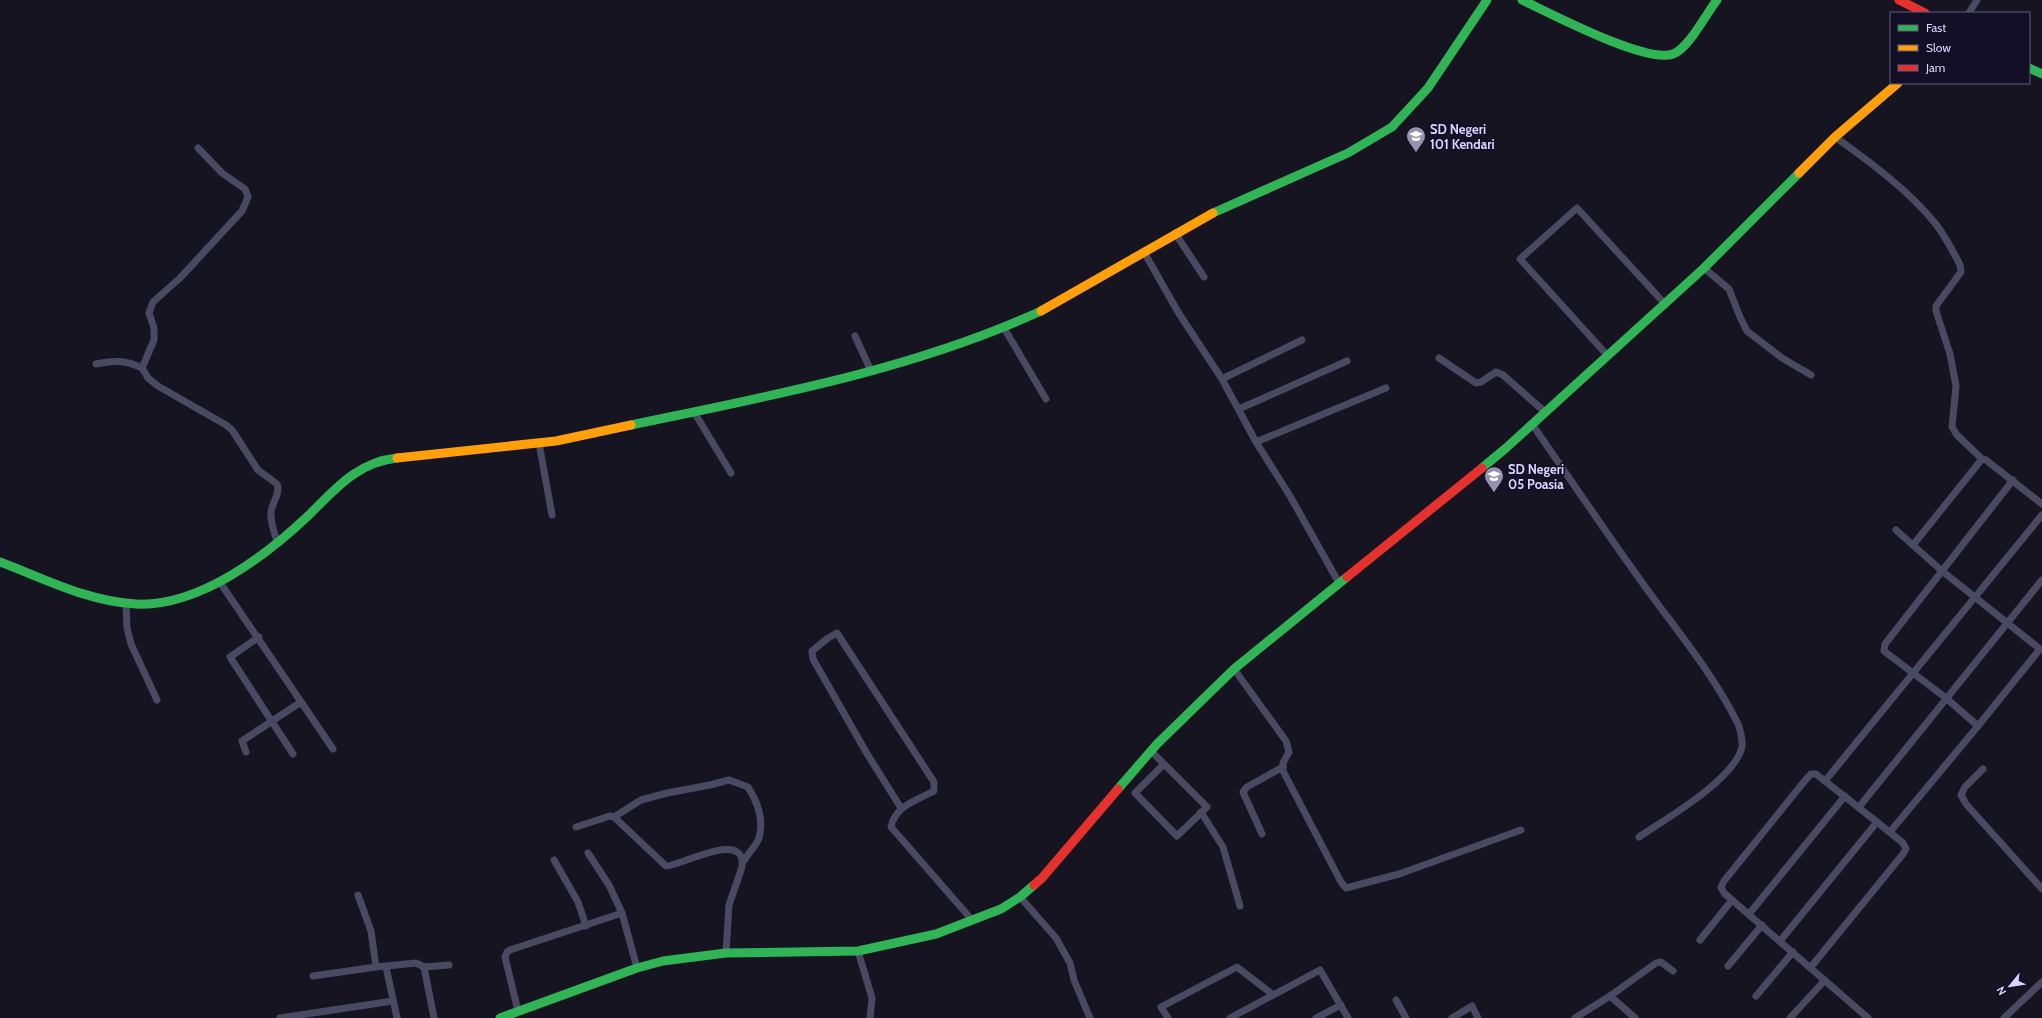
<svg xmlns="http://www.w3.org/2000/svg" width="2042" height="1018" font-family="Cabin,sans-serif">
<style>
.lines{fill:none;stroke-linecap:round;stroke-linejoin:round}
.street{stroke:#4a4962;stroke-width:7}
.fast{stroke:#30b455;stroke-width:9}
.slow{stroke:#ff9f0a;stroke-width:9}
.jam{stroke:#e5322d;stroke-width:9}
.labels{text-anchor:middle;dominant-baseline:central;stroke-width:3.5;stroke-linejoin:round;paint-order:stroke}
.poi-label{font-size:13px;font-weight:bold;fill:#d9d4ff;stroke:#130f26;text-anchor:start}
</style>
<rect width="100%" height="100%" fill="#161421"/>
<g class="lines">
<g class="street">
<path d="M1969,13L1977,0"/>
<path d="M1835,137C1870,162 1907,189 1935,223C1945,236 1953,251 1960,265L1961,272L1936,306V311L1950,354L1956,386L1952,427L1957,435L1982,459"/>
<path d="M198,148L222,173L245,189L248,197L242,211L180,278L153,302L149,313L154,328V340L142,368L148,378L158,386L226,425L232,430L258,470L277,484C281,493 272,502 271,512C270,522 274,532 277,541"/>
<path d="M1175,233L1204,277"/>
<path d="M1144,252L1178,312L1222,379L1256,442L1290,496L1339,583"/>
<path d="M1704,268L1729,289L1740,317L1747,331L1782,358L1811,375"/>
<path d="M1004,328L1046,399"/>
<path d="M855,336L871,371"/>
<path d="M1608,356L1520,259L1577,208L1665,304"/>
<path d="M1439,358L1476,383L1481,382L1496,372L1503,375L1545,412"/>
<path d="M96,364C113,360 126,360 142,368"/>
<path d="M1222,379L1302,340"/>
<path d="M1239,409L1347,361"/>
<path d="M694,412L731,473"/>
<path d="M1532,424C1570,479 1607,534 1646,588C1678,632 1714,675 1738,724C1740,729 1743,741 1742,747C1734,780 1667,818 1639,837"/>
<path d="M1256,442L1386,388"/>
<path d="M539,443L552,515"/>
<path d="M1896,530L1942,571L2013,480"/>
<path d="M1913,545L1982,459L1986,460L2042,504"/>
<path d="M1942,571L2040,649L1978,726L1946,698L1884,651L1885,644Z"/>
<path d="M219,581L333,749"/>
<path d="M126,603L127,628L131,644L157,700"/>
<path d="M259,637L230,657L293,754"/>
<path d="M1234,669L1286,741L1289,752L1283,763V771L1341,882L1346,888L1399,874L1521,830"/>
<path d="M1151,751L1207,807L1177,836L1135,793L1164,764"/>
<path d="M246,752L242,741L301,702"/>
<path d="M1983,769L1965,787L1961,795L1966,804L2042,889"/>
<path d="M1825,781L2042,515"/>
<path d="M1859,807L2042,580"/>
<path d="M901,808L866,752L813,659L812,651L828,638L837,633L934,782V791C917,800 895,806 891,827L972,920"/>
<path d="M1201,812L1223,847L1240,906"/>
<path d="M614,817L641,800L667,793L710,785L729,780L748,787C757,801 764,820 759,838C756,846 747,855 743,862"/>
<path d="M576,827L610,816L614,817L666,866C681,866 746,828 742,867L729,905L726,953"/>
<path d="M1890,832L1978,726"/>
<path d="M1262,834L1243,792L1247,787L1283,767"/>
<path d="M588,853L609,885L622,913"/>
<path d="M554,860L578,902L586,926"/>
<path d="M358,895L371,931L376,967L416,963L424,967"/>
<path d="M1020,897L1056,938L1070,963L1074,980L1090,1018"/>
<path d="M1749,914L1845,796"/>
<path d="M1700,940L1732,900"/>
<path d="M1780,941L1877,822L1816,774H1811L1807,778L1724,881L1721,887L1724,893L1868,1018"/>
<path d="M858,951L872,998L870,1018"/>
<path d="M1728,966L1762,925"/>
<path d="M386,967L397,1018"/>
<path d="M1811,967L1903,854L1906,849L1903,843L1877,822"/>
<path d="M313,976L376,967"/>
<path d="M1610,996L1656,963L1661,962L1673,971"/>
<path d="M1756,996L1793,952"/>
<path d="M1396,1000L1406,1018"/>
<path d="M518,1011L505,957L507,952L510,950L622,913L637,968"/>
<path d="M280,1018L393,1001"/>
<path d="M434,1018L424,967L449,965"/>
<path d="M1168,1018L1161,1007L1237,967L1272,994"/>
<path d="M1230,1018L1320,970L1348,1018"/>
<path d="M1316,1018L1341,1005"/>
<path d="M1452,1018L1472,1006L1478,1018"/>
<path d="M1575,1018L1610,996L1635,1018"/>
<path d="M1790,1018L1825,980"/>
<path d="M2004,1018L2042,982"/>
</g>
<g class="fast">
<path d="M1522,0C1550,13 1646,64 1673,54C1689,48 1706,14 1717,0"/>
<path d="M2029,68L2042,74"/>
<path d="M1213,213L1348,153L1392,127L1428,88L1487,0"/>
<path d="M631,425C769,396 912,370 1041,311"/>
<path d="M1482,468L1506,448L1704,268L1799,173"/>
<path d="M0,562C43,578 89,602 136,604C199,607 266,556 310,514C336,488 358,462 397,458"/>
<path d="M1118,789L1157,744L1234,669L1347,577"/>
<path d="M500,1018L637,968L663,961L726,953L858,951L936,934L1001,909L1020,897L1034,885"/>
</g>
<g class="slow">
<path d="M1799,173L1835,137L1898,83"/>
<path d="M1041,311L1213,213"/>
<path d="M397,458L556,441L631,425"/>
</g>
<g class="jam">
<path d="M1899,0L1925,13"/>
<path d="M1347,577L1482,468"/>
<path d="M1034,885L1042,878L1118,789"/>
</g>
</g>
<defs>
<g id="school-pin" transform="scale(1)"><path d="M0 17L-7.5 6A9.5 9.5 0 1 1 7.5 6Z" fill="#9591b1" stroke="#130f26"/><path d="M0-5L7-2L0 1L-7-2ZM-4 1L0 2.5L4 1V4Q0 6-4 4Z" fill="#fff"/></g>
</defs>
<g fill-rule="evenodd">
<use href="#school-pin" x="1416" y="136"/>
<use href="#school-pin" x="1494" y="476"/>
</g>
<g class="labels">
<g class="poi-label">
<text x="1430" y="129">SD Negeri<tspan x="1430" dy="15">101 Kendari</tspan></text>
<text x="1508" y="469">SD Negeri<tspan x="1508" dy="15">05 Poasia</tspan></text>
</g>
</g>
<rect x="1890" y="12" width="140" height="72" fill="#130f26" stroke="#625e7d"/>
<rect x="1898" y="25" width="20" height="6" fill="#30b455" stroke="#625e7d"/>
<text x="1926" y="32" font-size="12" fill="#d9d4ff">Fast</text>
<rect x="1898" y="45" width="20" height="6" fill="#ff9f0a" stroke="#625e7d"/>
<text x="1926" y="52" font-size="12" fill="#d9d4ff">Slow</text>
<rect x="1898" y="65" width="20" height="6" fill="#e5322d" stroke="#625e7d"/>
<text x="1926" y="72" font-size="12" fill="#d9d4ff">Jam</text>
<g transform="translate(2010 986) rotate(240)" stroke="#130f26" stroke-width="3" paint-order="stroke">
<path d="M0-3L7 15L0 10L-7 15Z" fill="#d9d4ff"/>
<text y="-6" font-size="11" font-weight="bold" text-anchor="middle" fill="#d9d4ff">N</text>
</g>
</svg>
